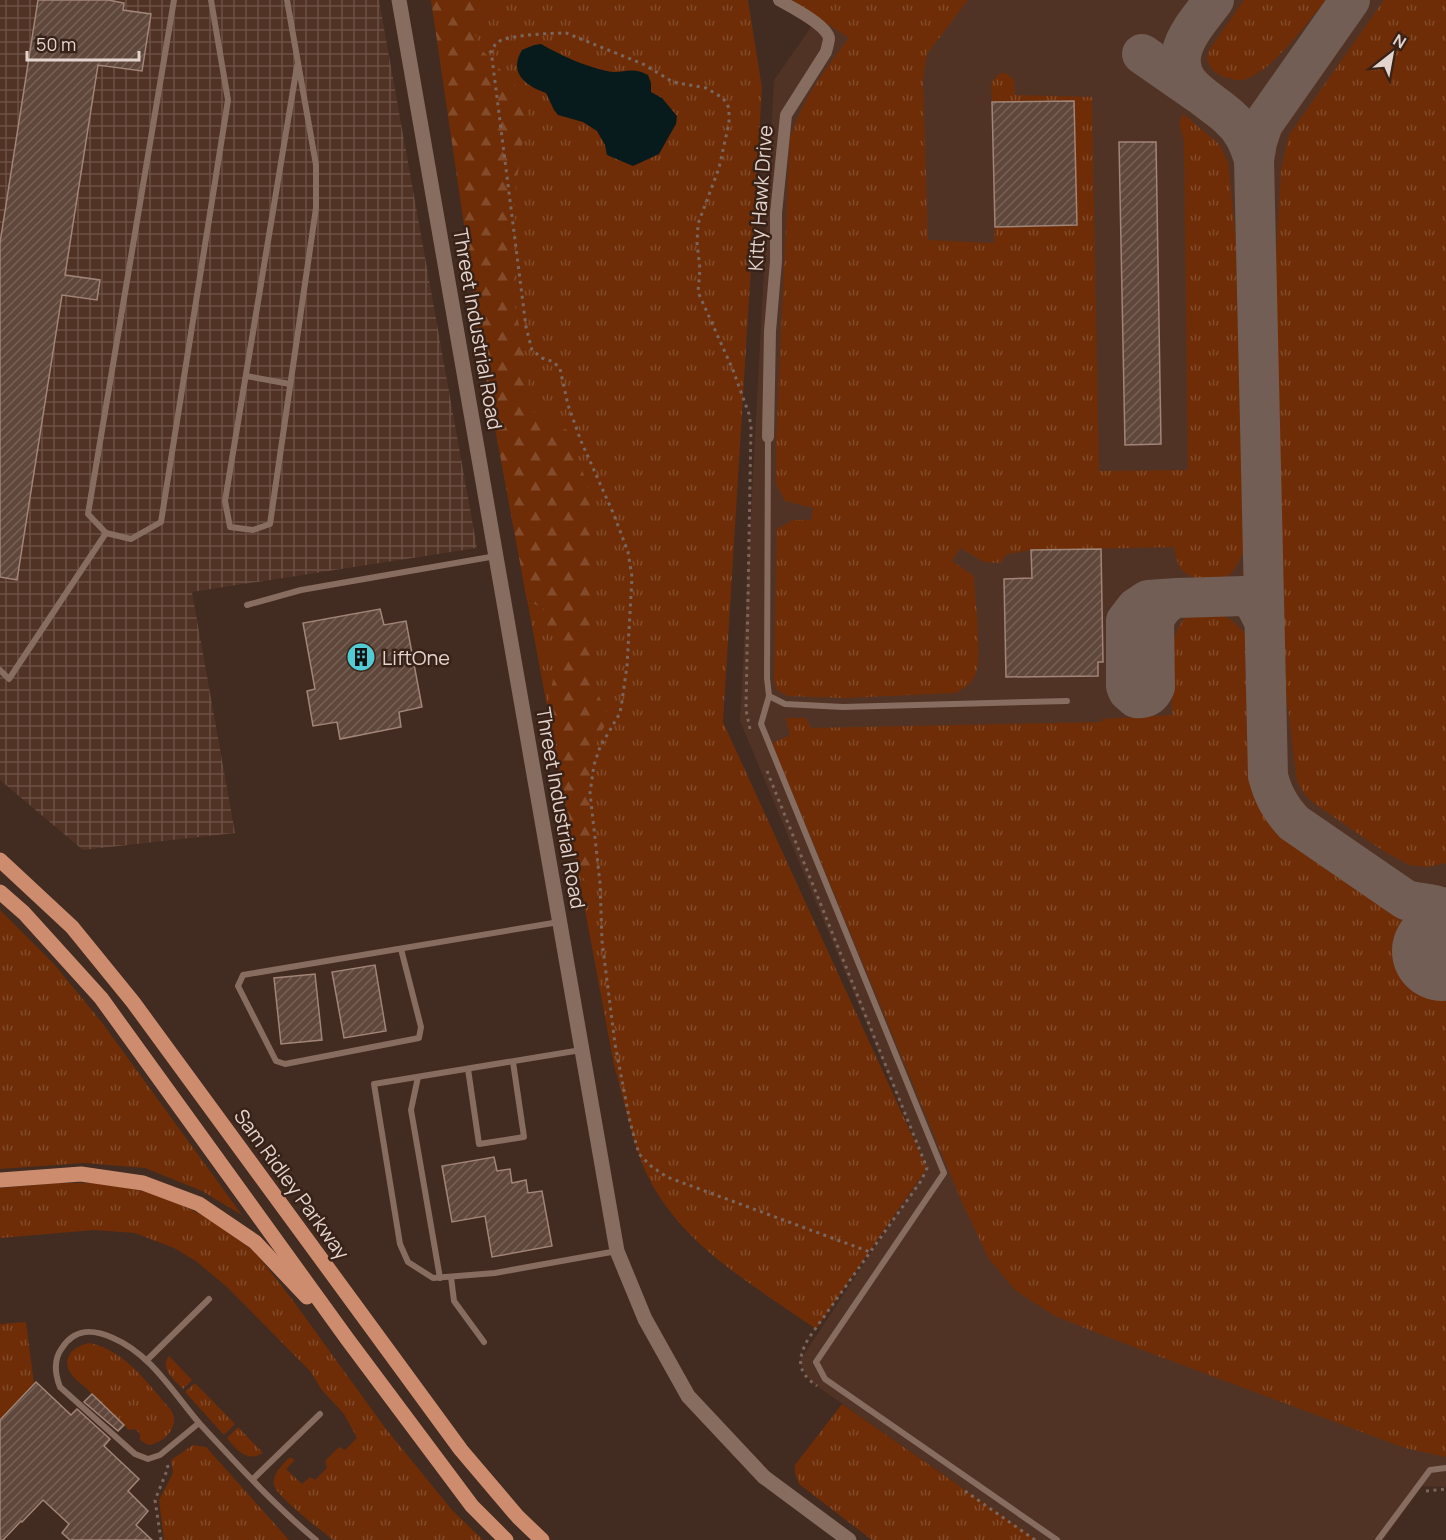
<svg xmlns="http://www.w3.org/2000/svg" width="1446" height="1540" font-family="Manrope,sans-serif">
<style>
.built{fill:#513325}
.industrial{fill:url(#industrial-grid)}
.grass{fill:url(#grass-tufts)}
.forest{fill:url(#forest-firs)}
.water{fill:#081b1c}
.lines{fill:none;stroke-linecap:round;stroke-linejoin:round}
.taxiway{stroke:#725e54;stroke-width:40}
.runway{stroke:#725e54;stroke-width:100}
.building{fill:url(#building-hatch);stroke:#a18578;stroke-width:1.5}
.path{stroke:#7a665d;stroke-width:3;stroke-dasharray:3 4.5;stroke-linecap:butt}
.service{stroke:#876c60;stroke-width:6}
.minor{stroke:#876c60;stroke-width:12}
.tertiary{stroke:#876c60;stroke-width:15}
.primary{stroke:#cd8c6e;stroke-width:15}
.labels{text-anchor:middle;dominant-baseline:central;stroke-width:5;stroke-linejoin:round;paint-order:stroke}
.street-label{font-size:20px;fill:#e3d4cd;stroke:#382117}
.poi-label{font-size:20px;fill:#e3d4cd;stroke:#382117;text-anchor:start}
</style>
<defs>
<pattern id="industrial-grid" width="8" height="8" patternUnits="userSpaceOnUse" patternTransform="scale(1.5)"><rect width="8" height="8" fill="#513325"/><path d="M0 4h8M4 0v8" fill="none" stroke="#6a5043"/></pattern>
<pattern id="grass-tufts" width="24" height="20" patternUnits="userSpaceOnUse" patternTransform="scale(1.5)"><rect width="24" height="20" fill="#6e2d07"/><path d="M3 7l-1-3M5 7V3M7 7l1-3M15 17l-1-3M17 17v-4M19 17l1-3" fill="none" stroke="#834b2a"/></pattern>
<pattern id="forest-firs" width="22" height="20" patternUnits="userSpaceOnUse" patternTransform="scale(1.5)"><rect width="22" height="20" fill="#6e2d07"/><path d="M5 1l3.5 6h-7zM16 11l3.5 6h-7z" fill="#834b2a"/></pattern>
<pattern id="building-hatch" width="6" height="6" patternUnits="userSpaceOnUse" patternTransform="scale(1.5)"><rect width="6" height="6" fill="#60473b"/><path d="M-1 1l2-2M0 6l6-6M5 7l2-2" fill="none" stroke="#776156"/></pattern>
</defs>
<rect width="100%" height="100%" fill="#422b20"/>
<path class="built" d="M830,0H1446V1487L1422,1486L1383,1540H1037L811,1382L799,1362L927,1168L740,721L774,80Z"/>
<path class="industrial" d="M0,0H379L477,548L192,592L235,833L83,850L0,780Z"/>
<g class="grass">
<path d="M479,0H748L762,88L723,722L927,1168L816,1329C749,1282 670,1239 640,1158C629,1128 623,1095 614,1065L475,321L460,143L467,15Z"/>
<path d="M791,0H968L927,54L923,79L928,240L994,243L995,227L1077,225L1074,101L992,102L991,83L999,74L1006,73L1014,80L1015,95L1092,97L1099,471L1188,470L1184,140L1179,123L1183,114L1219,144L1228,162L1242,297L1246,547C1241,556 1236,570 1228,576C1217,583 1190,580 1182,570C1177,564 1176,555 1174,547L1031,550L1007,554L1000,563L984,562L960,548L952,561L974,576C975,600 982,652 976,673C973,683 964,688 956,693L845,698L787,696L777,690L774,680L777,529L793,520H811L813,508L785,501L776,484V444L790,138C804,97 823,72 849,38Z"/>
<path d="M1244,0H1326C1307,22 1271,74 1242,80C1238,81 1233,79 1228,78C1217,75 1209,69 1207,57L1210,49Z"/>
<path d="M1384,0H1446V863L1428,867L1409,865L1385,852L1315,804L1305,795L1297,781L1282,661L1275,276L1281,170L1289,135Z"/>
<path d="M1193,614L1222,615L1231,620L1247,635L1250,762L1253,793L1268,822L1283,837L1446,952V1457L1405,1448L1110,1338L1055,1316L1015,1290L989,1259L961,1200L772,743L790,735L786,718H806L811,728L1102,722V719L1172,715C1173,679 1162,648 1186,616Z"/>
<path d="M0,910L54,964L103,1024L242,1215L202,1191L145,1168L84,1163L0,1169Z"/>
<path d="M58,1183H100L158,1194L208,1218L255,1252L294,1302L386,1429L452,1510L483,1540H333C322,1531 276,1496 274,1485C272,1474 282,1465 289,1458H293L294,1461L286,1469L302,1484L310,1477L315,1480L327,1468L325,1461L339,1447L345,1450L357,1438L344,1414L321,1389L311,1372L227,1287L196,1261L174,1248L135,1233L94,1230L0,1238V1188Z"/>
<path d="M26,1322L34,1384L0,1420V1324Z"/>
<path d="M90,1343C126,1351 148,1384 171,1410C181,1426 165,1443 148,1445L140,1440V1434L135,1429L129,1430C115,1416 101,1403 87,1389C82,1384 74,1379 70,1372C61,1356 76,1345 90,1343Z"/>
<path d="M169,1356L192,1380L183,1389C175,1380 159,1369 169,1356Z"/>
<path d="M195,1383L235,1424L224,1435L185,1392Z"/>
<path d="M842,1404L1037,1540H872L799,1484L795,1473V1465Z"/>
<path d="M238,1427L263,1453C247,1463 237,1450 227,1438Z"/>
<path d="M193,1445L206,1447L289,1540H164L159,1500L173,1473L171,1460Z"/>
</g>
<path class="forest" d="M431,0H487L471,21L479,47L529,100L515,192L514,300L524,352L529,361L526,395L535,414L567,430L588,486L593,532L590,677L609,718L597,740L590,792L597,878L587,881L581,876L555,747L562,732L547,707L563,635L542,629L544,609L527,600L489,395Z"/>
<path class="water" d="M541,44C562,56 584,66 607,71C623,75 630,65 648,75L651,83V92L662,98L677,116L676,124L659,154L633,166L607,155L605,145L597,131L583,122L558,115L554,110L546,93C526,86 508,73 522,50L534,45Z"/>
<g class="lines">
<g class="taxiway">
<path d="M1214,0C1203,15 1187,32 1182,51C1173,85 1209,98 1229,117C1243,129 1249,143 1254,160"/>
<path d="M1350,0L1263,124L1257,142L1254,160L1268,776C1273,795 1280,808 1294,823L1406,900C1420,904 1433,902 1446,910"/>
<path d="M1142,54L1198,93"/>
<path d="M1177,598L1148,600L1136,608L1126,621V686L1128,691L1136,698C1146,699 1151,696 1155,687L1154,621C1159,609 1165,602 1177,598L1244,596L1254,602L1265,623"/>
</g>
<path class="runway" d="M1442,951L1446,945"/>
</g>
<g class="building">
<path d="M38,0H108L124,3L123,10L151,14L142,71L98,65L65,275L100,280L97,300L62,295L17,580L0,577V243Z"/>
<path d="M1074,101L1077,225L995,227L992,102Z"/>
<path d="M1119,142H1156L1161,444L1125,445Z"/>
<path d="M1101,549L1103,662H1098V676L1006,677L1004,579L1032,578L1031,550Z"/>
<path d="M380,609L384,625L406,621L422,707L399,712L401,727L340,739L337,722L313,726L307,691L315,689L303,623Z"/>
<path d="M375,965L386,1031L344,1038L332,972Z"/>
<path d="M315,974L322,1040L281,1044L274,978Z"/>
<path d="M494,1157L497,1171L510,1169L512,1183L526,1180L528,1193L542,1191L552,1246L492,1257L485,1216L452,1222L442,1166Z"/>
<path d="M36,1382L71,1415L77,1409L110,1439L104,1446L139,1479L128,1491L148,1511L136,1525L152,1540H70L62,1533L69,1524L43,1500L22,1522L21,1521L3,1540H0V1420Z"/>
<path d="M92,1394L124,1425L118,1431L84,1402Z"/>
</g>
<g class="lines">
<g class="path">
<path d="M750,729L746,710L751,427L749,414L733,370L698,292L700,269L697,243L698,224L719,168L729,123V108L723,98L706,88L673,82L643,64L566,33C552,33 507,35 498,42C495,44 494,47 491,50L526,327L532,350L542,358L554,362L560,369L568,405L581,441L614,515L628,552L632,577L627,666L622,701L620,713L600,747L594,765L590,793L600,883L602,941L615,1044L630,1122L639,1154L651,1166L667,1177L870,1252"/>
<path d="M767,771L927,1168L921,1181L808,1339C797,1360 797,1372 817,1386"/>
<path d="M965,1491L1035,1540"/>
<path d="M1426,1491L1446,1489"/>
<path d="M161,1540L155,1500L168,1468L167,1463"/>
</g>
<g class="service">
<path d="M287,0L316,165V208L270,524L253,530L230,527L225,501L297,66"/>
<path d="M246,376L290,384"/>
<path d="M768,437L767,678L769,696L785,704L843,707L1067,701"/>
<path d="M106,533L88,514L174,0"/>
<path d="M247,605L301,590L496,556"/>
<path d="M0,670L9,679L106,533L131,539L161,522L228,100L211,0"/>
<path d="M769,696L761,724L944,1173L816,1362L825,1379L1057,1540"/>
<path d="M401,949L421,1027L419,1038L285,1064L276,1061L238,986L243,975L559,922"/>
<path d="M581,1050L374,1084L400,1244L408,1262L433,1278L495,1273L617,1251"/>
<path d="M468,1069L479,1144L524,1137L513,1062"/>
<path d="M418,1077L411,1110L440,1278"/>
<path d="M451,1277L454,1301L484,1342"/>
<path d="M147,1360L209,1299"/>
<path d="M199,1423L160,1455L148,1459L135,1454L60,1387C55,1374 53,1360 62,1348C75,1328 93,1329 113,1338C151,1354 174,1394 200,1424C237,1464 274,1505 316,1540"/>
<path d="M253,1479L320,1414"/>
<path d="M1378,1540L1430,1470L1446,1468"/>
</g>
<path class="minor" d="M768,437L770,331L776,261V213L786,115L826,52C827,47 829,42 829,38C826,24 791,7 779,0"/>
<path class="tertiary" d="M399,0L617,1251L645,1319L688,1396L764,1477L849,1540"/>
<g class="primary">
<path d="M0,860L72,927L133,1002L461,1450L518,1517L542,1540"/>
<path d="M0,892L24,913L101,998L348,1340L472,1506L506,1540"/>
<path d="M0,1180L81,1174L143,1183L199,1204L255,1242L307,1297"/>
</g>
</g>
<defs>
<g id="building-disc" transform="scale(1.5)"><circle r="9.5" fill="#51ccd4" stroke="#382117"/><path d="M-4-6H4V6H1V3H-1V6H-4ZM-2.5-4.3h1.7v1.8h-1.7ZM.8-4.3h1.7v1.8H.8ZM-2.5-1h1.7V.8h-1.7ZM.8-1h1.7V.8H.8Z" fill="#111"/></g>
</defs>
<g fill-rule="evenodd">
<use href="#building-disc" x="361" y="657"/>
</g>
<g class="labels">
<g class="street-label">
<text transform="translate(760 198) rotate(-86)">Kitty Hawk Drive</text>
<text transform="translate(478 329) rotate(80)">Threet Industrial Road</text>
<text transform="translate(561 808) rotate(80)">Threet Industrial Road</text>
<text transform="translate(292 1184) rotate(54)">Sam Ridley Parkway</text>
</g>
<g class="poi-label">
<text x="382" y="657">LiftOne</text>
</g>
</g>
<g transform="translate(1392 54) rotate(31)" stroke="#382117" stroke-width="4.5" paint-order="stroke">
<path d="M0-4.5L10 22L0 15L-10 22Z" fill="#e3d4cd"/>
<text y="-9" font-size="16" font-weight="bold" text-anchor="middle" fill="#e3d4cd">N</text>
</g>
<path d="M27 51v9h112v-9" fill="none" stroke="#e3d4cd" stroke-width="3"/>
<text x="36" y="51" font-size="18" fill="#e3d4cd" stroke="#382117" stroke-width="4.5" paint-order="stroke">50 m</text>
</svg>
